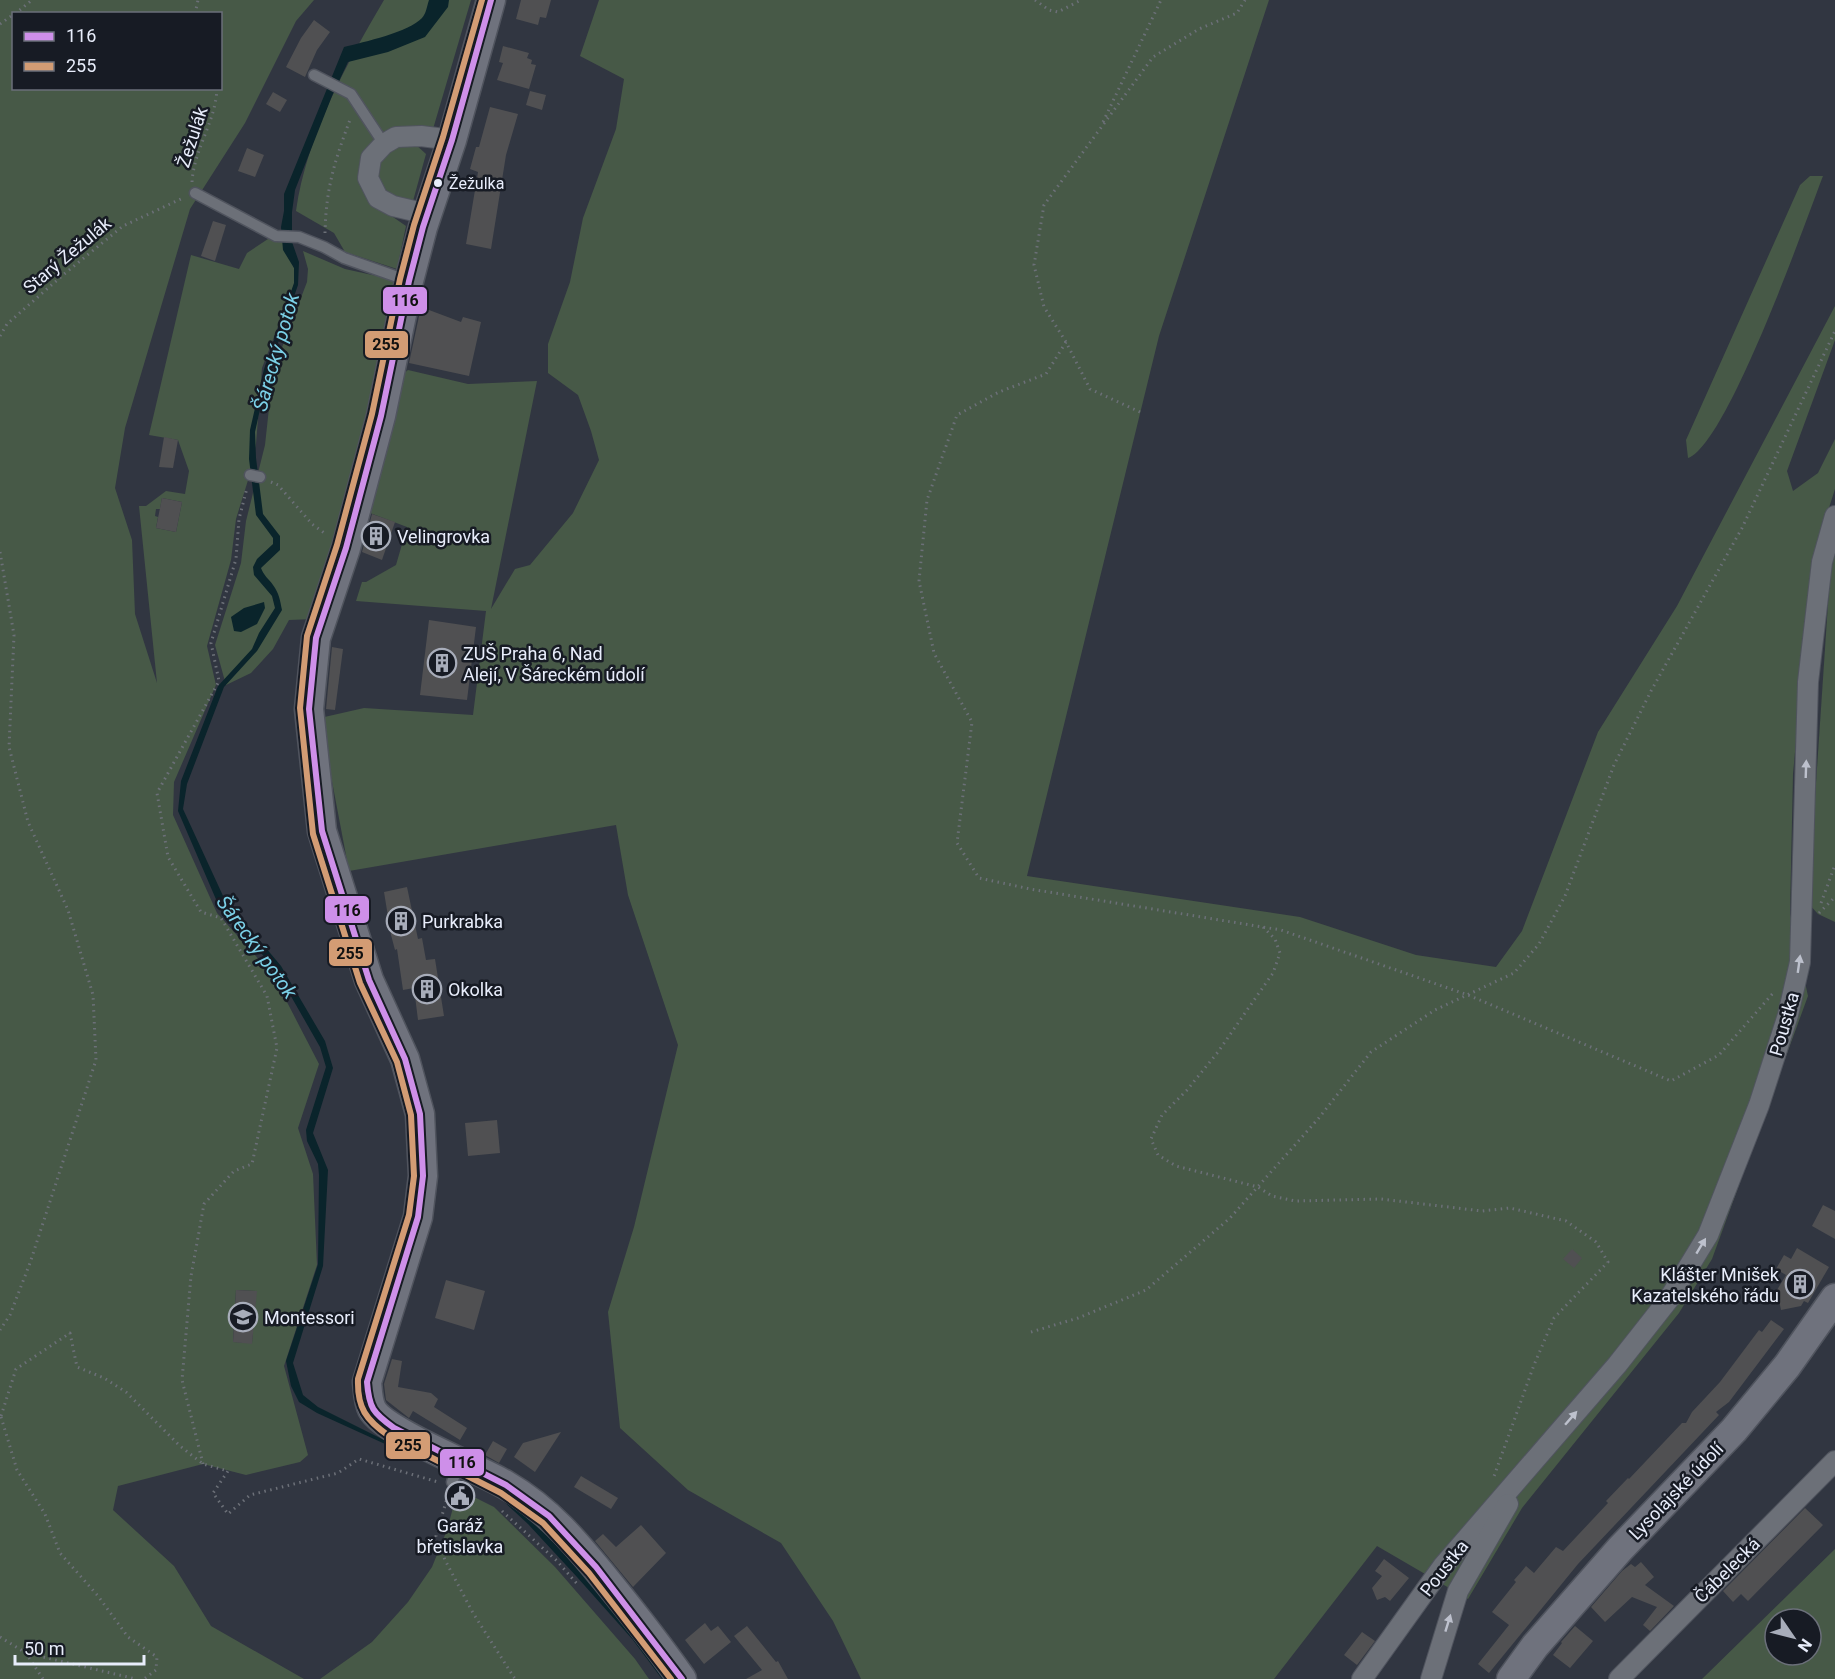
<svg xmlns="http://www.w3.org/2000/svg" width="1835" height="1679" font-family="Roboto,sans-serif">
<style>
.green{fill:#475947;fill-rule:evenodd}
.water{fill:#0a242b}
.building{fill:#505052}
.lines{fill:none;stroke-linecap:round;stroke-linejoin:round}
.lane-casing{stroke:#50545e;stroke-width:13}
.street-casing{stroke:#50545e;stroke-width:22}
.secondary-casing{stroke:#50545e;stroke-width:31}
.path{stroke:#6c7078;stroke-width:3;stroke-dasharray:1.5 4.5;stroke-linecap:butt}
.lane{stroke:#6c7078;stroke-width:10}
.street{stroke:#6c7078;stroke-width:20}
.secondary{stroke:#6f727d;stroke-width:28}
.bus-1-casing{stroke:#171b24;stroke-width:10}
.bus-2-casing{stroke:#171b24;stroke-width:10}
.bus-1{stroke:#ce8fe9;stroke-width:6}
.bus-2{stroke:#d39c74;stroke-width:6}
.oneway{fill:#bdc1cd}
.bus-dot{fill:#e8edfb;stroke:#171b24;stroke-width:2}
.labels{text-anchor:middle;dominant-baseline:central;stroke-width:5;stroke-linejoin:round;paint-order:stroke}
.bus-label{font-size:16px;fill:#e8edfb;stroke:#171b24;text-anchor:start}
.street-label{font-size:18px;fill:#e8edfb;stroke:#171b24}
.poi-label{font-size:18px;fill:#e8edfb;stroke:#171b24;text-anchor:start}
.water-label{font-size:20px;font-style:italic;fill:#7bd0e7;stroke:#171b24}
.line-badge{stroke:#171b24;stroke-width:2}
.pale-badge-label{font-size:16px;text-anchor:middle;font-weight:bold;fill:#111}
</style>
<rect width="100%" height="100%" fill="#313641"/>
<g class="green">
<path d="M0,0H314L296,21L245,123L190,209L125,428L115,488L132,540L135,614L157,683L139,506H146L166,491L185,494L189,471L178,440L149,435L191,255L239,269L247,253L271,237L286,244L297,277L262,368L256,444L249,477L236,519L231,560L207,646L216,685L174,782L173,815L217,913L273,975L319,1064L298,1128L313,1174L317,1265L284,1366L308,1455L300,1462L246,1475L203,1464L118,1486L113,1510L174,1566L211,1626L304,1679H0ZM14,14H220V88H14ZM162,498L182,502L176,532L156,528L158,517L155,516L156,509H160ZM236,1290L256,1291L252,1343L233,1342Z"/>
<path d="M384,0H471L433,129L368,149L377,206L406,226L397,269L345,252L334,233L296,211C307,135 346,65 384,0Z"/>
<path d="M599,0H1269L1159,336L1027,876L1300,917L1416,955L1496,967L1522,931L1598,732L1677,606L1835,306V340L1787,471L1793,491L1818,473L1835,439V489L1813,558L1793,774L1790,914L1808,996L1712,1259L1679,1313L1522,1508L1468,1599L1377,1546L1274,1679H861L833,1621L781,1543L688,1490L620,1428L608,1312L634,1227L678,1045L628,895L616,825L349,871L320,718L364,708L473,715L486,611L356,601L362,582H366L396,565L407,527L370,513L403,374L408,370L468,384L537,381L491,609L515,569L530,565L573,513L599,460L591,431L578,395L548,373V344L570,282L583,218L616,129L624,79L580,56Z"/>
<path d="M415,144L426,154L413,201L410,203L385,192L377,181L381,155L389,146Z"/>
<path d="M1810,176H1823C1805,223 1727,445 1688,458L1686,440L1800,185Z"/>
<path d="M303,251L345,269L395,280L374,406L368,405L367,415L371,416L314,619L289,620L273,649L251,673L226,685L215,645L241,563L246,521L265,445L273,371L307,282L308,269Z"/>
<path d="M1835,548V922L1818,914L1808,903L1831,559Z"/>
<path d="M458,1489L494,1507L555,1567L635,1659L649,1679H320L372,1642L408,1602L432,1567L447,1530Z"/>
<path d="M1835,1549V1679H1702ZM1775,1619H1811V1655H1775Z"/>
</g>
<g class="water">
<path d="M429,0H449L448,7L425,37L388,52L348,62L332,96L295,190L292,212V242L299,262L298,285L269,369L255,432L256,458L263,514L280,536V550L261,568C264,576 268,578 273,585C279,593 280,600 282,610L257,651L224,687L187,784L183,809L224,898L281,966L325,1041L333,1068L313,1133L328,1170L323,1266L293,1363L303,1395L318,1407L410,1453L459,1472L530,1517L643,1641L668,1679H662L633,1640L577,1577L528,1524L500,1498L462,1479L317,1413L299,1402L291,1386L286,1361L318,1264L319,1175L318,1164L307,1141L306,1130L326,1067L320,1047L276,970L218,904L178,811L181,781L218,686L252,649L259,633L275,608L272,596L254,575L253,567L257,559L273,544V538L256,515L249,459L250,430L264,369L294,283V268L283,250L281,227L284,211V194L344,47C364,42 409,32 422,18C426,14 427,6 429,0Z"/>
<path d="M264,602L265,608L257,624L241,632L234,631L231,617L244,608Z"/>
</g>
<g class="building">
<path d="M521,0H551L546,18L540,17L538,25L516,19Z"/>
<path d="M314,20L330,32L317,50L305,77L286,67L301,38Z"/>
<path d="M503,46L529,53L527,58L532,60L531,64L536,65L529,89L497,80L503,63L499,62Z"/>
<path d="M530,91L546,95L542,110L526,105Z"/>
<path d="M273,92L287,100L280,112L266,104Z"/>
<path d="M490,107L518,114L506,155L491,249L466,244L478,172L470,169L476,147H479Z"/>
<path d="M247,148L264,155L255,177L238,171Z"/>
<path d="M213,221L226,225L215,261L201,256Z"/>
<path d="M421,307L461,322L463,317L481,322L469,376L409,363Z"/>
<path d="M164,437L178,440L173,468L159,467Z"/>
<path d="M162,498L182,502L176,532L156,528Z"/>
<path d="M372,514L395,522L382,560L362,552Z"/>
<path d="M429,620L476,627L467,700L420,695Z"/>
<path d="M332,647L343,649L335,710L326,709Z"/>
<path d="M407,887L418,939L422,938L426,960L435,959L444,1016L418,1020L414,988L403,990L397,949L395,950L391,935L384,892Z"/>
<path d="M497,1120L500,1153L468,1156L465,1123Z"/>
<path d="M1823,1205L1835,1211V1239L1812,1226Z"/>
<path d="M1797,1248L1829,1267L1808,1303L1804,1301L1801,1306L1781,1310L1777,1290L1786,1275L1776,1269L1784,1255L1791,1259Z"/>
<path d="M1572,1249L1582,1258L1574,1268L1563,1259Z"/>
<path d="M446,1280L485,1291L474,1330L435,1318Z"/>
<path d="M236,1290L257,1291L252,1344L233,1342Z"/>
<path d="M1771,1320L1784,1329L1729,1402L1716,1412L1719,1415L1578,1564L1489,1673L1478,1664L1509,1625L1492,1612L1516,1582L1514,1580L1522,1571L1526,1566L1534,1573L1556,1547L1563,1551L1608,1503L1606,1501L1628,1478L1629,1479L1682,1423H1686L1692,1412L1720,1382L1759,1330L1762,1332Z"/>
<path d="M392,1359L402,1361L398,1387L431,1393L438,1399L434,1407L467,1428L460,1440L413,1411L409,1418L386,1400L384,1384Z"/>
<path d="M561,1432L535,1472L514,1457L523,1443Z"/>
<path d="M493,1441L507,1449L499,1463L485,1455Z"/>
<path d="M581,1476L618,1498L611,1509L574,1487Z"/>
<path d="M1805,1508L1823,1525L1748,1601L1741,1594L1733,1602L1723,1591Z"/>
<path d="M641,1525L666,1553L633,1587L595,1541L603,1534L616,1547Z"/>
<path d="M1384,1559L1409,1578L1390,1601L1385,1597L1377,1600L1372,1588L1382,1576L1375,1571Z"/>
<path d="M1641,1562L1654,1577L1645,1585L1674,1606L1650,1631L1643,1625L1657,1607L1632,1597L1605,1622L1591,1607L1622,1571L1631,1564L1635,1567Z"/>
<path d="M705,1623L711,1631L718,1626L731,1642L704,1664L685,1640Z"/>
<path d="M747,1626L776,1662L778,1661L788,1679H746L762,1670L734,1636Z"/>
<path d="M1575,1626L1593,1641L1570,1668L1553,1655L1562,1643L1561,1642Z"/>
<path d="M1362,1632L1375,1641L1357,1665L1344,1655Z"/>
</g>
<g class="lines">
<g class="lane-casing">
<g id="lane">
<path d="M314,75L351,94L384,144"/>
<path d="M195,193L276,236L299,237L324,247L344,258L409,281"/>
<path d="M250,475L260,477"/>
<path d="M452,1482L460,1463"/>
</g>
</g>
<g class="street-casing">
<g id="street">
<path d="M427,214L393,206L378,198L368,178L371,158L384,144L396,137L421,136L452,140"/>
<path d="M1362,1679L1443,1566L1617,1365L1669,1299L1708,1235L1759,1105L1788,1015L1800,962L1808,682L1822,562L1835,516"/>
<path d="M1431,1679L1458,1591L1508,1504"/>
<path d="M1619,1679L1835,1461"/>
</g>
</g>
<g class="secondary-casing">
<g id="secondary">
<path d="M491,0L452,140L423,227L409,281L381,416L346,548L316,638L309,709L322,831L369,980L405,1059L420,1114L423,1176L418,1217L367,1382C368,1391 368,1401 372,1409C384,1432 478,1468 506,1485C549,1510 576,1543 607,1581C633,1613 658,1645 682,1679"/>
<path d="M1511,1679L1535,1646L1620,1549L1734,1430L1787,1366L1835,1298"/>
</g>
</g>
<g class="path">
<path d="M1035,0L1049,10L1058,12L1081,0"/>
<path d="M15,14L32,0"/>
<path d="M195,14L198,0"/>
<path d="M0,24L14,14"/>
<path d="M1103,122L1161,0"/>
<path d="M192,182C194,149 216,121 217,88"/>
<path d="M325,233C326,187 335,160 351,117"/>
<path d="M0,336L7,324L63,275L123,226L183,198"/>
<path d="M1066,342L1046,374L999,392L957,415L927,500L919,581L934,653L972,722L957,843L979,878L1030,889L1281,930L1468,995L1671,1081L1719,1055L1774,992"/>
<path d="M1140,412L1090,389L1066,342L1044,307L1034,265L1044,205L1153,57L1199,29L1237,13L1245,0"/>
<path d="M271,482L278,485L312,524L327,535"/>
<path d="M0,552L14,635L9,747L28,822L68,910L93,995L96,1060L30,1263L10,1315L0,1330"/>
<path d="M1821,903L1835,865"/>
<path d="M1819,913L1835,897"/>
<path d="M1263,927L1275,939L1280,953L1273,973L1245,1013L1218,1052L1187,1090L1162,1115L1151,1139L1158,1155L1176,1166L1258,1187L1272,1196L1295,1201L1381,1199L1482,1211L1510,1208L1566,1221L1596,1242L1608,1262L1554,1318L1534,1365L1493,1479"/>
<path d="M1031,1332L1078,1318L1146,1290L1230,1218L1318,1119L1371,1052L1435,1010L1514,973L1539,944L1565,896L1614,765L1651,691L1742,528L1835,331"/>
<path d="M1,1416L16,1369L70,1333L77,1367L104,1378L126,1392L180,1446L203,1464L228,1471L213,1493L228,1514L250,1495L338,1473L359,1459L438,1482"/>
<path d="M1,1417L17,1470L45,1514L60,1553L98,1596L128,1637L157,1657L156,1670L144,1679"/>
<path d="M203,1464L182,1380L191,1276L204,1204L234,1171L252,1164L277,1048L267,996L221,918L201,912L168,857L157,793L219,681L211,643L236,559L239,519L247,488"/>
<path d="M448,1495L436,1536L445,1560L473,1613L515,1679"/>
<path d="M502,1511L557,1561L579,1586"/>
<path d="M0,1637L26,1653L43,1679"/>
<path d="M26,1653L136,1679"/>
</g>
<use href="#lane" class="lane"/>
<use href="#street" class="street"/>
<use href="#secondary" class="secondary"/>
<g class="bus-1-casing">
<path id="bus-1" d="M491,0L452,140L423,227L409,281L381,416L346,548L316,638L309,709L322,831L369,980L405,1059L420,1114L423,1176L418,1217L367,1382C369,1408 373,1413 394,1428L506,1485L549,1516L596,1567L682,1679"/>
</g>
<g class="bus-2-casing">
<path id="bus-2" d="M482,0L443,137L414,225L400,279L372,414L337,545L307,636L300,708L313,834L360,983L397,1062L411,1115L414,1176L409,1215L358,1379C357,1408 366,1420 389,1436L501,1493L543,1523L589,1573L671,1679"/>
</g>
<use href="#bus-1" class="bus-1"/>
<use href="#bus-2" class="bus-2"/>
</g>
<defs><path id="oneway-solid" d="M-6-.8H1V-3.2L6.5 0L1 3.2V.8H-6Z" transform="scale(1.5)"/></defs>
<g class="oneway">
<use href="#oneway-solid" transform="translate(1806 769) rotate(-88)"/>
<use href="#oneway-solid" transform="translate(1799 964) rotate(-82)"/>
<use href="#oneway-solid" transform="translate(1701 1246) rotate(-59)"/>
<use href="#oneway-solid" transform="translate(1571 1418) rotate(-49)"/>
<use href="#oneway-solid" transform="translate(1448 1623) rotate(-73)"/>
</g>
<defs>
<g id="building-ring" transform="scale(1.5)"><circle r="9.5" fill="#171b24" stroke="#a8adba" stroke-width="1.5"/><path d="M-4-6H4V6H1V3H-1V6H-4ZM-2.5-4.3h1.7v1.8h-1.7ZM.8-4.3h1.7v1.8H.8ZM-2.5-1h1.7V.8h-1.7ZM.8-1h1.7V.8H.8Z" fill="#a8adba"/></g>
<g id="school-ring" transform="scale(1.5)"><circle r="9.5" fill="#171b24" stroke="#a8adba" stroke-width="1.5"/><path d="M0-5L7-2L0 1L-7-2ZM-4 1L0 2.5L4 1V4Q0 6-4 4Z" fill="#a8adba"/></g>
<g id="civic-ring" transform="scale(1.5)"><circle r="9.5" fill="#171b24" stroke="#a8adba" stroke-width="1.5"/><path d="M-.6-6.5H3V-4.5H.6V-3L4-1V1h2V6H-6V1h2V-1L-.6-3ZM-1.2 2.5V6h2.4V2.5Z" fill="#a8adba"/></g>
</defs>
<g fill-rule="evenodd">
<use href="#building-ring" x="376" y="536"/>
<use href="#building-ring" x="442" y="663"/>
<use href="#building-ring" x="401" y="921"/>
<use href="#building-ring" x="427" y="989"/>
<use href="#building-ring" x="1800" y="1284"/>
<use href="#school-ring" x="243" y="1317"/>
<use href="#civic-ring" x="460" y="1496"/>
</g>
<circle class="bus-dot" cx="438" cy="183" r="5"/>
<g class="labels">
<g class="bus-label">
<text x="449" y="183">Žežulka</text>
</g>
<g class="street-label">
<text transform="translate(192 137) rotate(-72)">Žežulák</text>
<text transform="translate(67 255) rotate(-40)">Starý Žežulák</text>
<text transform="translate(1784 1024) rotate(-74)">Poustka</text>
<text transform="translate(1676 1491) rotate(-46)">Lysolajské údolí</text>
<text transform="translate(1444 1568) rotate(-52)">Poustka</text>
<text transform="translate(1727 1570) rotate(-45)">Čábelecká</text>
</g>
<g class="poi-label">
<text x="397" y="536">Velingrovka</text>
<text x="463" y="653">ZUŠ Praha 6, Nad<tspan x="463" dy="21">Alejí, V Šáreckém údolí</tspan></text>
<text x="422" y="921">Purkrabka</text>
<text x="448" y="989">Okolka</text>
<text x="1779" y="1274" text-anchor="end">Klášter Mnišek<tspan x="1779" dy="21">Kazatelského řádu</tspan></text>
<text x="264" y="1317">Montessori</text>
<text x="460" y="1525" text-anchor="middle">Garáž<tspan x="460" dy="21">břetislavka</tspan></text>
</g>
<g class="water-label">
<text transform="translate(276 352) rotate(-74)">Šárecký potok</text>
<text transform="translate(257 947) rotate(54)">Šárecký potok</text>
</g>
</g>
<g class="line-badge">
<rect x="382" y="286" width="46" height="29" rx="6" fill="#ce8fe9"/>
<rect x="364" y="330" width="45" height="29" rx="6" fill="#d39c74"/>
<rect x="324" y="895" width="46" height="29" rx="6" fill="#ce8fe9"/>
<rect x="328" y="938" width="45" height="29" rx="6" fill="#d39c74"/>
<rect x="385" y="1431" width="46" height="29" rx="6" fill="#d39c74"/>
<rect x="439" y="1448" width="46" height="29" rx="6" fill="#ce8fe9"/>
</g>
<g class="pale-badge-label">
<text x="405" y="306">116</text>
<text x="386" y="350">255</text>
<text x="347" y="916">116</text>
<text x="350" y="959">255</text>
<text x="408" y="1451">255</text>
<text x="462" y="1468">116</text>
</g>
<rect x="12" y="12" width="210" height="78" fill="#171b24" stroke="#6b6f7a" stroke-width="1.5"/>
<rect x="24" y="32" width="30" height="9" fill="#ce8fe9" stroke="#6b6f7a" stroke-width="1.5"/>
<text x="66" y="42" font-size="18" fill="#e8edfb">116</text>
<rect x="24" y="62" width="30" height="9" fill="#d39c74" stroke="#6b6f7a" stroke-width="1.5"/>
<text x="66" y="72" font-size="18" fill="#e8edfb">255</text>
<g transform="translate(1793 1637) rotate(125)"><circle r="28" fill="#171b24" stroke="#6b6f7a" stroke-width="1.5"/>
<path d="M0-4.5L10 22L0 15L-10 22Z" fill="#a8adba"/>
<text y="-9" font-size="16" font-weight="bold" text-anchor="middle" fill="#e8edfb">N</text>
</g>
<path d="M15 1655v9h129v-9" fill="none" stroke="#e8edfb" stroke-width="3"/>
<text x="24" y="1655" font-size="18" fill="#e8edfb" stroke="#171b24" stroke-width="4.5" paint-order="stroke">50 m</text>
</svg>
